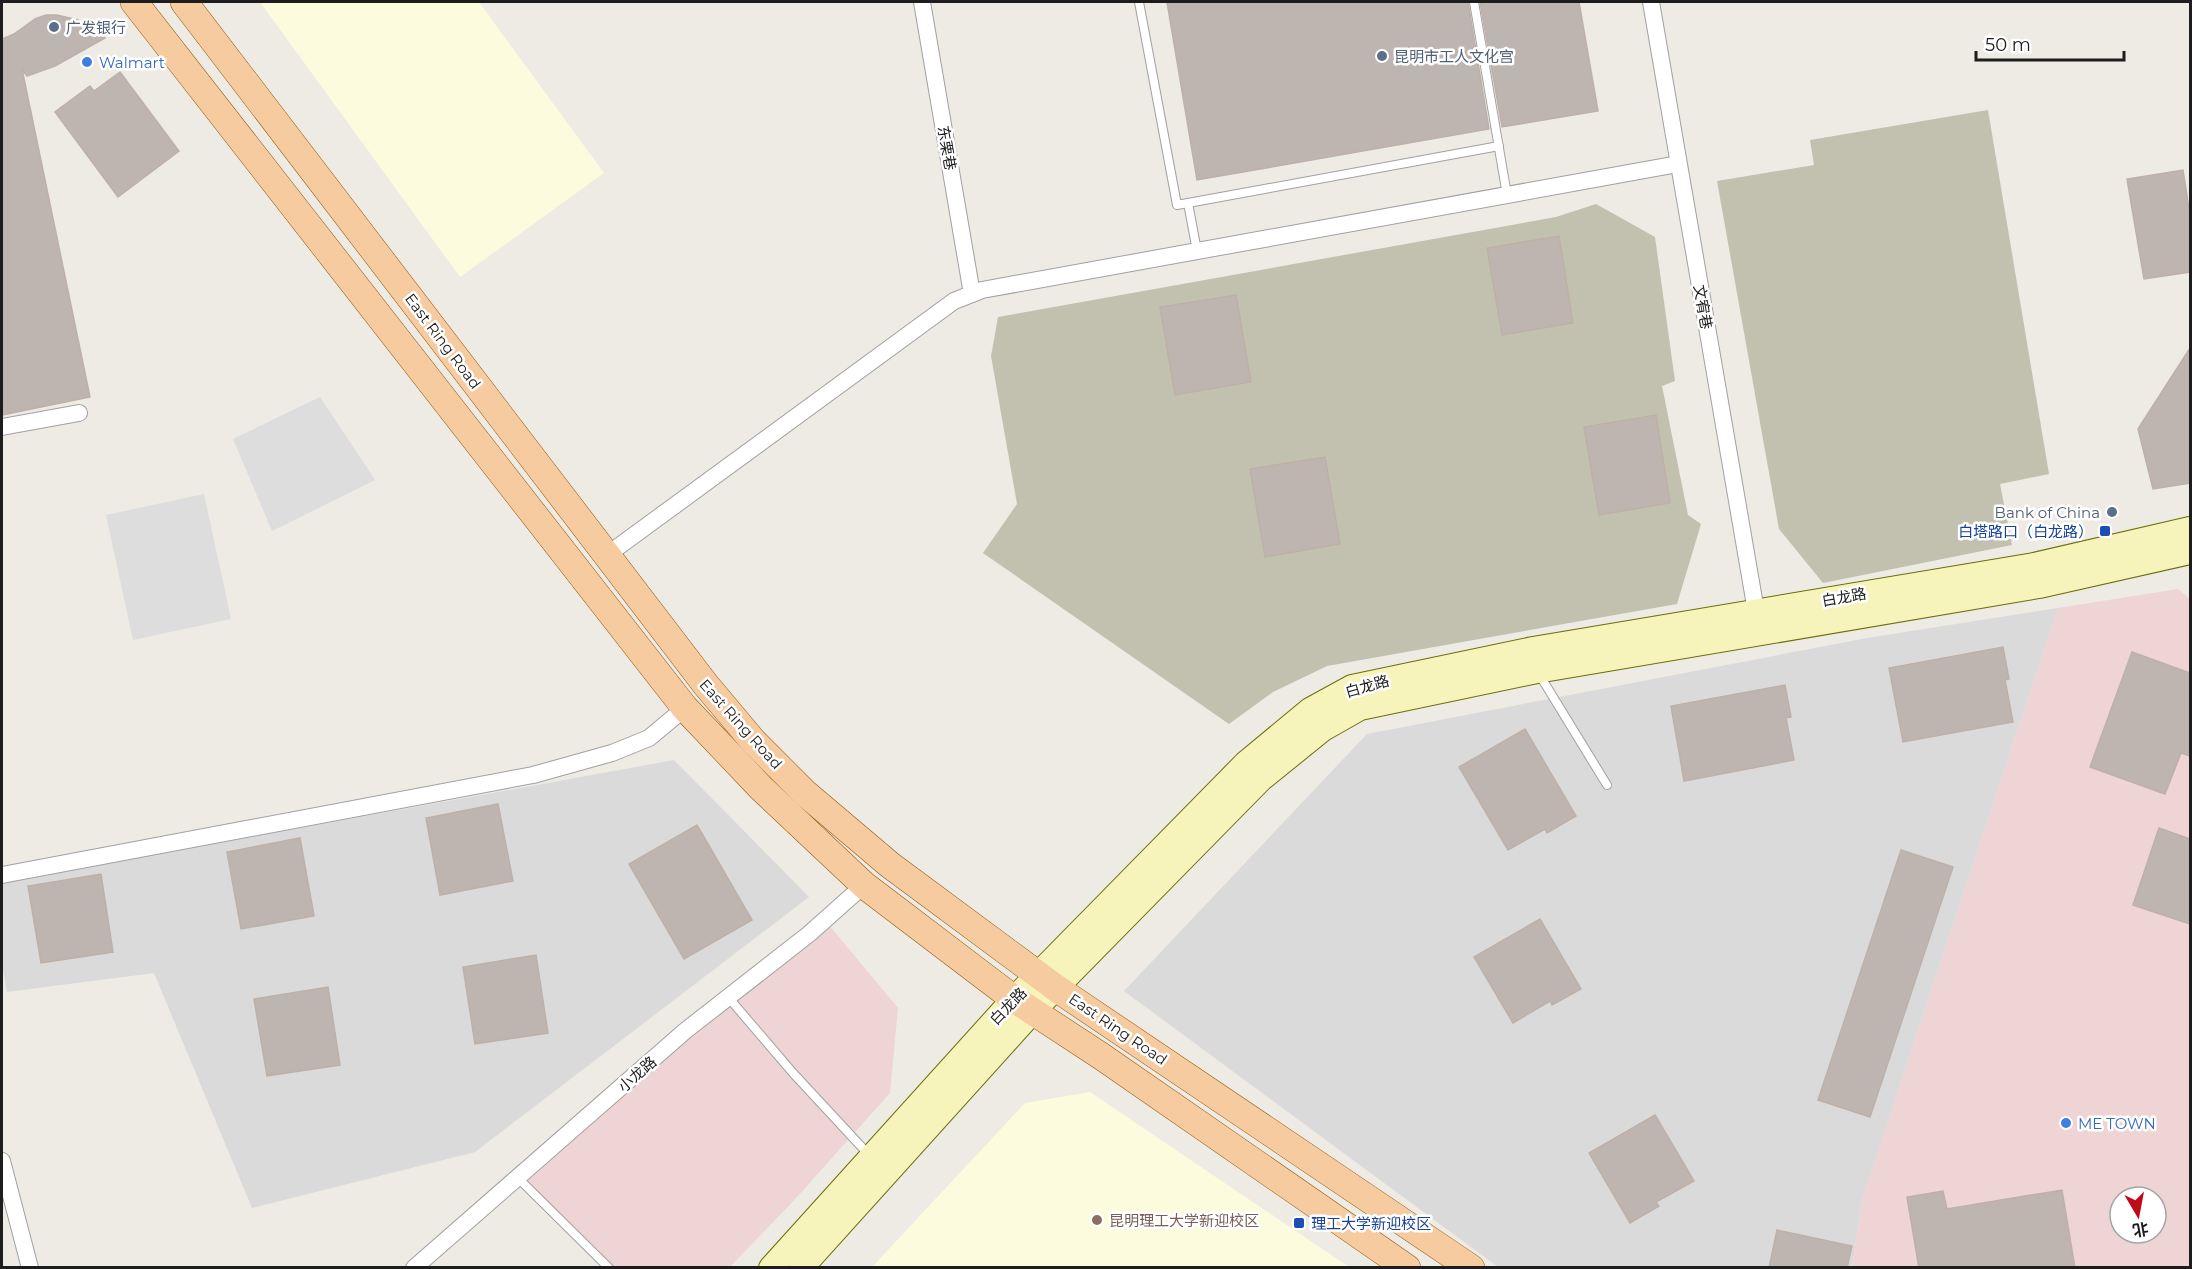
<svg xmlns="http://www.w3.org/2000/svg" width="2192" height="1269" font-family="Montserrat,'Noto Sans SC',sans-serif">
<style>
.residential{fill:#dbdada}
.commercial{fill:#eed4d4;fill-rule:evenodd}
.education{fill:#fdfbdd}
.construction{fill:#c2c1b0}
.parking{fill:#ddd}
.building{fill:#beb5b0;stroke:#bfb0a7;stroke-width:1.5}
.lines{fill:none;stroke-linecap:round;stroke-linejoin:round}
.service-casing{stroke:#a1a1a1;stroke-width:10}
.minor-casing{stroke:#a1a1a1;stroke-width:18}
.secondary-casing{stroke:#6b6e0a;stroke-width:26}
.primary-casing{stroke:#8f5808;stroke-width:28}
.service{stroke:#fff;stroke-width:8}
.minor{stroke:#fff;stroke-width:16}
.secondary{stroke:#f6f4ba;stroke-width:24}
.primary{stroke:#f7cba0;stroke-width:27}
.service-dot{fill:#5c6f8a;stroke:#fff;stroke-width:2}
.shop-dot{fill:#3f7fe0;stroke:#fff;stroke-width:2}
.transit-dot{fill:#1a4fb4;stroke:#fff;stroke-width:2}
.education-dot{fill:#8d6e63;stroke:#fff;stroke-width:2}
.labels{text-anchor:middle;dominant-baseline:central;stroke-width:5;stroke-linejoin:round;paint-order:stroke}
.service-label{font-size:15px;fill:#4e5e75;stroke:#fff;text-anchor:start}
.shop-label{font-size:15px;fill:#366cbe;stroke:#fff;text-anchor:start}
.street-label{font-size:15px;fill:#1d1d1d;stroke:#fff}
.transit-label{font-size:15px;fill:#164399;stroke:#fff;text-anchor:end}
.education-label{font-size:15px;fill:#785e54;stroke:#fff;text-anchor:start}
</style>
<rect width="100%" height="100%" fill="#eeeae4"/>
<g class="residential">
<path d="M2058,608L1862,1200L1852,1267H1498L1124,991L1367,734L1867,638Z"/>
<path d="M674,760L809,897L475,1152L252,1208L154,973L7,992L2,964V882Z"/>
</g>
<g class="commercial">
<path d="M2178,589L2190,599V1267L1852,1268L1862,1200L2058,608ZM2120,1197H2156V1233H2120Z"/>
<path d="M828,924L898,1008L890,1093L797,1197L730,1267H604L518,1184L769,969Z"/>
</g>
<g class="education">
<path d="M260,2H479L604,173L460,277Z"/>
<path d="M1090,1092L1349,1267H872L1025,1103Z"/>
</g>
<g class="construction">
<path d="M1988,110L2049,474L2000,484L2012,545L1823,583L1779,529L1717,181L1814,165L1810,140Z"/>
<path d="M1596,204L1655,237L1675,381L1662,386L1688,515L1701,524L1677,604L1327,666L1273,692L1229,724L983,553L1017,504L991,356L998,317L1556,217Z"/>
</g>
<g class="parking">
<path d="M320,397L375,480L272,531L233,439Z"/>
<path d="M204,494L231,619L133,640L106,515Z"/>
</g>
<g class="building">
<path d="M1167,2H1468L1489,129L1197,180Z"/>
<path d="M1480,2H1579L1598,111L1502,127Z"/>
<path d="M46,15H57L78,20L105,38L55,66L27,76L22,69L90,397L2,415V39L14,34L35,19Z"/>
<path d="M120,72L179,151L118,197L55,112L90,86L94,91Z"/>
<path d="M2183,170L2190,215V272L2144,279L2127,179Z"/>
<path d="M1559,236L1573,323L1502,335L1487,248Z"/>
<path d="M1236,295L1251,382L1175,395L1160,307Z"/>
<path d="M2190,348V483L2153,489L2138,429Z"/>
<path d="M1656,415L1670,503L1599,515L1584,427Z"/>
<path d="M1325,457L1340,544L1265,557L1250,469Z"/>
<path d="M2003,647L2009,679L2005,680L2013,722L1903,742L1889,668Z"/>
<path d="M2132,652L2190,673V756L2181,753L2165,794L2090,767Z"/>
<path d="M1785,685L1791,717L1786,718L1794,760L1684,781L1671,706Z"/>
<path d="M1525,729L1576,816L1547,833L1545,829L1508,850L1459,767Z"/>
<path d="M498,804L513,881L440,895L426,818Z"/>
<path d="M697,825L752,920L684,959L629,864Z"/>
<path d="M2159,828L2190,839V924L2133,905Z"/>
<path d="M300,838L314,916L241,929L227,852Z"/>
<path d="M1901,850L1953,867L1870,1117L1818,1100Z"/>
<path d="M101,874L113,952L41,963L28,886Z"/>
<path d="M1540,919L1581,989L1552,1005L1550,1001L1513,1023L1474,957Z"/>
<path d="M536,955L548,1033L475,1044L463,967Z"/>
<path d="M328,987L340,1065L267,1076L254,999Z"/>
<path d="M1655,1115L1694,1181L1656,1202L1659,1206L1630,1223L1589,1153Z"/>
<path d="M2062,1190L2075,1268H1919L1907,1197L1943,1191L1947,1209Z"/>
<path d="M1777,1230L1852,1246L1847,1268H1769Z"/>
</g>
<g class="lines">
<g class="service-casing">
<g id="service">
<path d="M1139,2L1177,205L1499,146"/>
<path d="M1474,2L1507,195"/>
<path d="M1188,203L1197,251"/>
<path d="M1539,674L1607,785"/>
<path d="M728,997L793,1073L870,1156"/>
<path d="M517,1177L609,1268"/>
</g>
</g>
<g class="minor-casing">
<g id="minor">
<path d="M922,2L972,294"/>
<path d="M1651,2L1756,611"/>
<path d="M2,427L79,413"/>
<path d="M607,555L954,301L982,290L1678,164"/>
<path d="M2,875L533,775L612,753L649,738L685,708"/>
<path d="M2,1161L30,1268"/>
<path d="M414,1268L685,1031L809,934L864,885"/>
</g>
</g>
<g class="secondary-casing">
<g id="secondary">
<path d="M771,1268L1014,999L1246,763L1310,710L1352,687L1533,649L2034,565L2190,529"/>
<path d="M801,1268L1032,1012L1261,779L1323,729L1360,708L1537,671L2039,586L2190,552"/>
</g>
</g>
<g class="primary-casing">
<g id="primary">
<path d="M134,2L685,708L761,788L864,885L1014,999L1101,1056L1407,1268"/>
<path d="M184,2L706,685L754,742L805,793L890,865L1056,988L1471,1268"/>
</g>
</g>
<use href="#service" class="service"/>
<use href="#minor" class="minor"/>
<use href="#secondary" class="secondary"/>
<use href="#primary" class="primary"/>
</g>
<g class="service-dot">
<circle cx="54" cy="27" r="6"/>
<circle cx="1382" cy="56" r="6"/>
<circle cx="2112" cy="512" r="6"/>
</g>
<g class="shop-dot">
<circle cx="87" cy="62" r="6"/>
<circle cx="2066" cy="1123" r="6"/>
</g>
<g class="transit-dot">
<rect x="2099" y="525" width="12" height="12" rx="3"/>
<rect x="1293" y="1217" width="12" height="12" rx="3"/>
</g>
<circle class="education-dot" cx="1097" cy="1220" r="6"/>
<g class="labels">
<g class="service-label">
<text x="66" y="27">广发银行</text>
<text x="1394" y="56">昆明市工人文化宫</text>
<text x="2100" y="512" text-anchor="end">Bank of China</text>
</g>
<g class="shop-label">
<text x="99" y="62">Walmart</text>
<text x="2078" y="1123">ME TOWN</text>
</g>
<g class="street-label">
<text transform="translate(947 148) rotate(80)">东栗巷</text>
<text transform="translate(1703 307) rotate(80)">文宥巷</text>
<text transform="translate(443 341) rotate(53)">East Ring Road</text>
<text transform="translate(1844 597) rotate(-10)">白龙路</text>
<text transform="translate(1367 686) rotate(-16)">白龙路</text>
<text transform="translate(741 724) rotate(48)">East Ring Road</text>
<text transform="translate(1008 1006) rotate(-46)">白龙路</text>
<text transform="translate(1118 1029) rotate(34)">East Ring Road</text>
<text transform="translate(637 1074) rotate(-41)">小龙路</text>
</g>
<g class="transit-label">
<text x="2093" y="531">白塔路口（白龙路）</text>
<text x="1311" y="1223" text-anchor="start">理工大学新迎校区</text>
</g>
<g class="education-label">
<text x="1109" y="1220">昆明理工大学新迎校区</text>
</g>
</g>
<rect width="2192" height="1269" fill="none" stroke="#1d1d1d" stroke-width="6"/>
<g transform="translate(2138 1215) rotate(170)"><circle r="28" fill="#ffffff" stroke="#a5a5a5" stroke-width="1.5"/>
<path d="M0-4.5L10 22L0 15L-10 22Z" fill="#c00a18"/>
<text y="-9" font-size="16" font-weight="bold" text-anchor="middle" fill="#1d1d1d">北</text>
</g>
<path d="M1976 51v9h148v-9" fill="none" stroke="#1d1d1d" stroke-width="3"/>
<text x="1985" y="51" font-size="18" fill="#1d1d1d" stroke="#ffffff" stroke-width="4.5" paint-order="stroke">50 m</text>
</svg>
